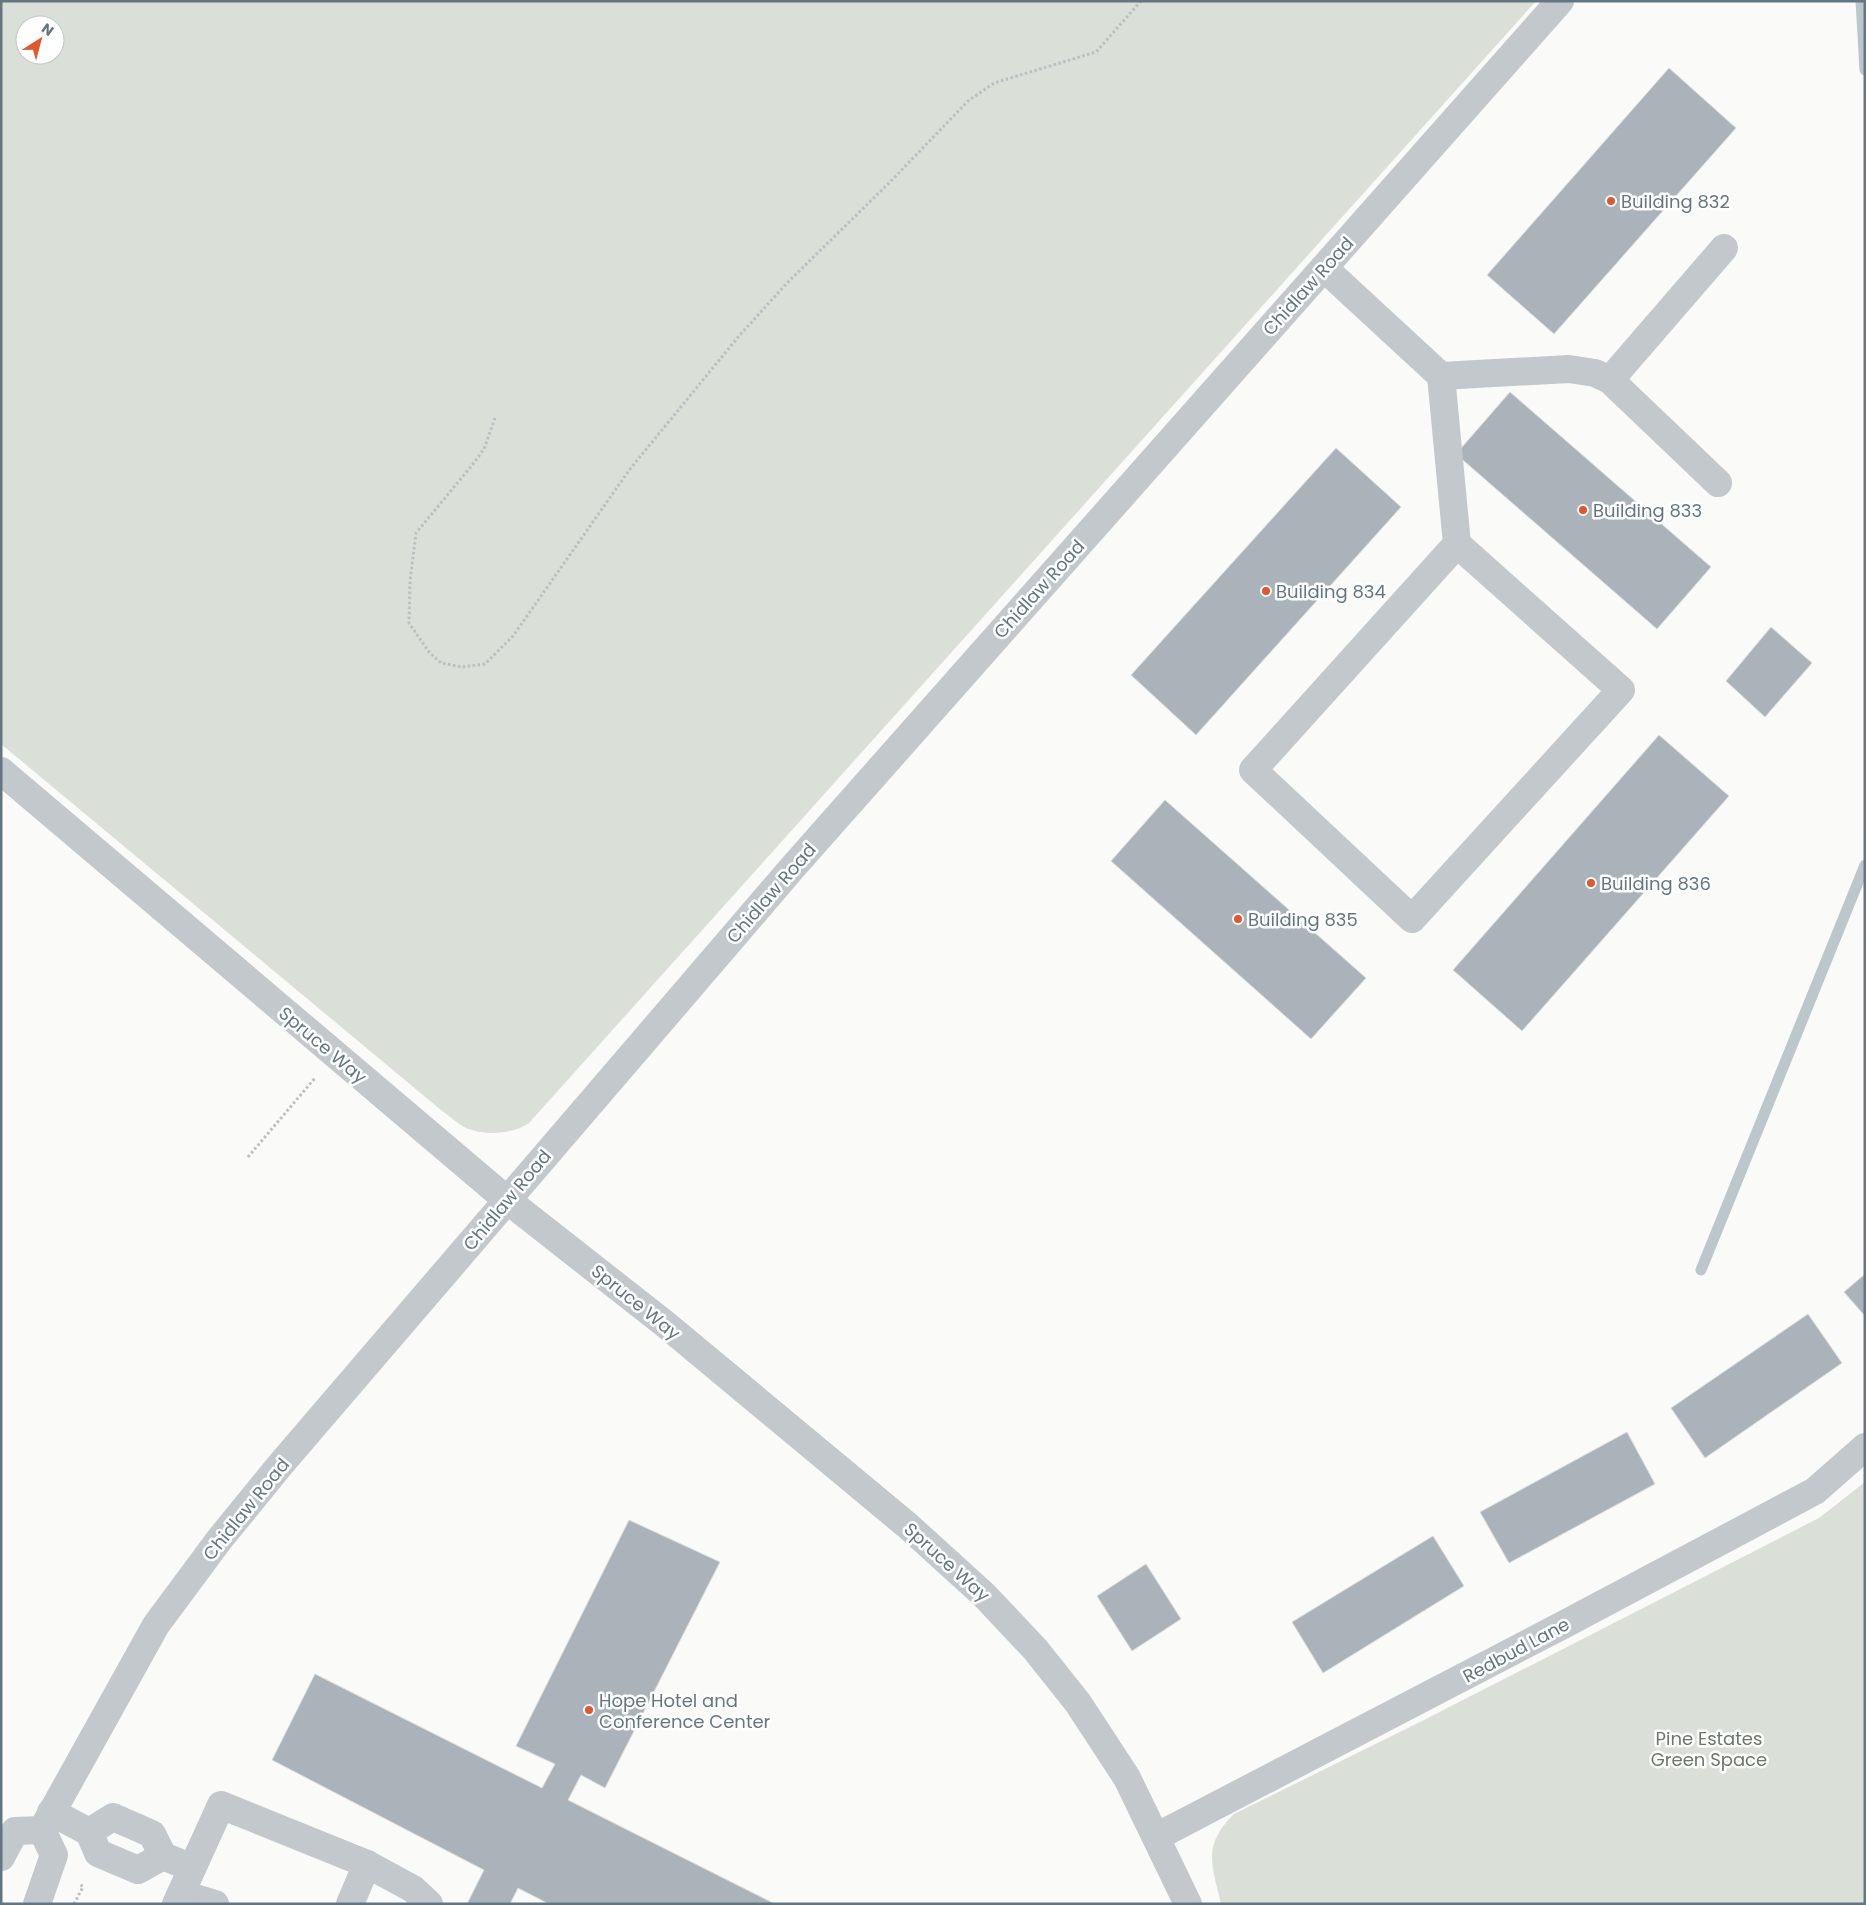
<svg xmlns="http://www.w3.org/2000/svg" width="1866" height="1905" font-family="Poppins,sans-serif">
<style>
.green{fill:#dadfd7;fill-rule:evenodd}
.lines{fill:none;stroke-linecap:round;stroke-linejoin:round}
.stream{stroke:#bbc7cb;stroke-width:11}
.building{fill:#aab3b9;stroke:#dcdcda}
.path{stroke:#bbbfc2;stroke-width:3;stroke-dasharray:2.5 2.5;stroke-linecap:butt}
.minor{stroke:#c3c8cc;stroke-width:28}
.poi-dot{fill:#e4572e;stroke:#fff;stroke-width:2}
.labels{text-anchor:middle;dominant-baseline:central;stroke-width:5;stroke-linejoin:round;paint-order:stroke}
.poi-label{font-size:18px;fill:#657683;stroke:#fff;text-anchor:start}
.street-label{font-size:18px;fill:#657683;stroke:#fff}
.park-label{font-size:18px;fill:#687a64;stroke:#fff}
</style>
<rect width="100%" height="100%" fill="#fafaf8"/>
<g class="green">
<path d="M1,1H1536L529,1123C512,1135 483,1136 464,1127C456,1122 448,1115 441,1110L1,744ZM25,25H55V55H25Z"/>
<path d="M1865,1482V1904H1221C1212,1864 1202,1846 1234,1814L1426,1719L1819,1518Z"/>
</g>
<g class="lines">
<g class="stream">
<path d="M1861,1L1865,70"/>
<path d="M1701,1270L1865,865"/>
</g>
</g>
<g class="building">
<path d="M1669,68L1736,128L1554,334L1487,275Z"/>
<path d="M1510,392L1711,567L1657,629L1456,454Z"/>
<path d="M1336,448L1401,507L1196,735L1131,675Z"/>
<path d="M1771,627L1812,663L1765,717L1726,681Z"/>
<path d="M1659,735L1729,796L1522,1031L1453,970Z"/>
<path d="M1165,800L1366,978L1311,1039L1111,861Z"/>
<path d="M1865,1274V1316L1844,1292Z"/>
<path d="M1808,1314L1842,1363L1705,1458L1671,1408Z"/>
<path d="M1627,1432L1655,1484L1509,1563L1480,1512Z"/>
<path d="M629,1520L720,1562L605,1788L581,1775L568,1800L775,1904H549L518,1888L510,1904H467L484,1870L272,1760L315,1674L542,1788L555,1764L516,1746Z"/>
<path d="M1433,1536L1464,1586L1323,1673L1292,1622Z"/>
<path d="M1146,1564L1181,1619L1132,1651L1097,1596Z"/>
</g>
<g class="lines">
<g class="path">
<path d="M495,418L484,449L473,464L416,533L410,581L409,623L429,652L441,663L462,667L485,664L513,636L630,469L739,336L787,283L891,181L968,101L994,83L1096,52L1141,1"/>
<path d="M248,1157L315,1078"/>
<path d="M74,1904L83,1887L79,1883"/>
</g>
<g class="minor">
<path d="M1324,268L1441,376L1457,544L1621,690L1412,919L1253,770L1457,544"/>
<path d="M1441,376L1569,369L1595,373L1610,380L1718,483"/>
<path d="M1610,380L1724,248"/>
<path d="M1,771L507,1200L665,1324L908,1526L984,1595L1035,1649L1078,1703L1127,1778L1188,1904"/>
<path d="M51,1812L89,1832L98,1853L138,1870L163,1856"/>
<path d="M42,1830L156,1625L219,1540L281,1464L793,867L1560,1"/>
<path d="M89,1832L113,1817L152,1834L163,1856L180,1863"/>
<path d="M1156,1837L1563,1625L1815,1491L1865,1447"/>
<path d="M1,1857L15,1831L42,1830"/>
<path d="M181,1894L215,1904"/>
<path d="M37,1904L54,1855L42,1830"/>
<path d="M176,1904L221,1805L367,1864L413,1889L429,1904"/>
<path d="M350,1904L367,1864"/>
</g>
</g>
<g class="poi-dot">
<circle cx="1611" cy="201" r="5"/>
<circle cx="1583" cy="510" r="5"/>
<circle cx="1266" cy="591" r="5"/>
<circle cx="1591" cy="883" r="5"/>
<circle cx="1238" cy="919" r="5"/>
<circle cx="589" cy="1710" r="5"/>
</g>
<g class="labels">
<g class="poi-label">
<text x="1621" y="201">Building 832</text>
<text x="1593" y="510">Building 833</text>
<text x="1276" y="591">Building 834</text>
<text x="1601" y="883">Building 836</text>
<text x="1248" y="919">Building 835</text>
<text x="599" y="1700">Hope Hotel and<tspan x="599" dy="21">Conference Center</tspan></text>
</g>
<g class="street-label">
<text transform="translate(1308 286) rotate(-48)">Chidlaw Road</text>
<text transform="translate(1039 589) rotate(-48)">Chidlaw Road</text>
<text transform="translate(771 893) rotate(-49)">Chidlaw Road</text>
<text transform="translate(323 1045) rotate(40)">Spruce Way</text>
<text transform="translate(507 1200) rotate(-50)">Chidlaw Road</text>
<text transform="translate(636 1302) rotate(39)">Spruce Way</text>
<text transform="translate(246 1509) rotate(-51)">Chidlaw Road</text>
<text transform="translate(947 1562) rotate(42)">Spruce Way</text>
<text transform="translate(1516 1650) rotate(-28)">Redbud Lane</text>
</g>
<g class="park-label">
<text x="1709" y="1738">Pine Estates<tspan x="1709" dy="21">Green Space</tspan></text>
</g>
</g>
<rect width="1866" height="1905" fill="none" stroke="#657683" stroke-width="5"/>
<g transform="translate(40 40) rotate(36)"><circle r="24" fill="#ffffff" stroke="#c1c8cd"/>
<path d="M0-4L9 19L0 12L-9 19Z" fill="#e4572e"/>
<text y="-8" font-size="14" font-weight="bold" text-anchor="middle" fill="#657683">N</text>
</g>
</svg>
